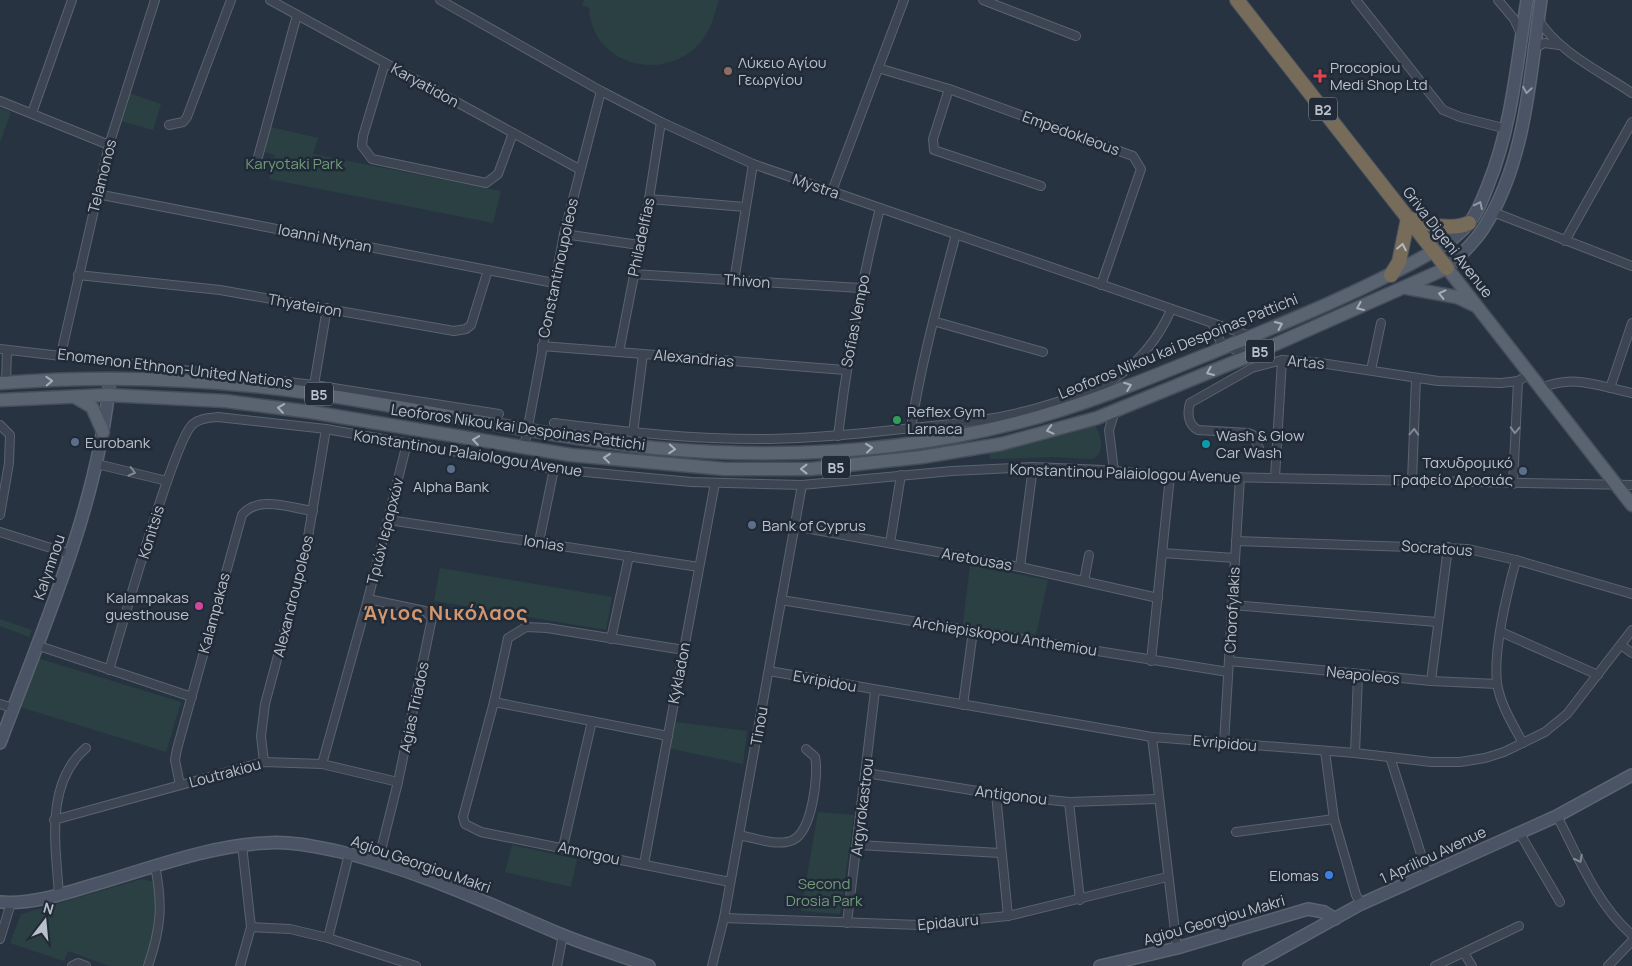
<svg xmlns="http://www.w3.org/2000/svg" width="1632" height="966" font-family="Manrope,sans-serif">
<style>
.green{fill:#2a4043}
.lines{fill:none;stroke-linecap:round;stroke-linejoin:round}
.street-casing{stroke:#5a636f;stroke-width:10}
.secondary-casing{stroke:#5a636f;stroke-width:14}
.primary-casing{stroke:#464e5b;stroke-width:15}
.highway-casing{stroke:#47505c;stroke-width:16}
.street{stroke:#3c4551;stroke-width:8}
.secondary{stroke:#4a5464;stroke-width:11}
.primary{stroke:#5a6471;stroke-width:12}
.highway{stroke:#776b5a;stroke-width:14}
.oneway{stroke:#929aa7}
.oneway2{stroke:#b2b8c0}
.oneway3{stroke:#a6aeb9}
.oneway4{stroke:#818994}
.education-dot{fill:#8d6e63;stroke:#212a37;stroke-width:2}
.health-dot{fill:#e0444e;stroke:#212a37;stroke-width:2}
.leisure-dot{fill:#2e9e5b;stroke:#212a37;stroke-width:2}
.service-dot{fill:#5c6f8a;stroke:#212a37;stroke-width:2}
.culture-dot{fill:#0f9aa8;stroke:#212a37;stroke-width:2}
.hotel-dot{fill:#d1479c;stroke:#212a37;stroke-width:2}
.shop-dot{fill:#3f7fe0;stroke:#212a37;stroke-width:2}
.labels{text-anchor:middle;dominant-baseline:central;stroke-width:5;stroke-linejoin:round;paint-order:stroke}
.shield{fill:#212a37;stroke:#8b939f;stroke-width:1}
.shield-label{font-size:14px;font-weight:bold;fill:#b9c0cb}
.poi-label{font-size:15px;fill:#b9c0cb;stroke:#212a37;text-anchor:start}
.street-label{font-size:15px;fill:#b9c0cb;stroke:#212a37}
.park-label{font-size:15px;fill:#719b7a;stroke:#212a37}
.district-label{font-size:20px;font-weight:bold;letter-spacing:1px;fill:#d2976e;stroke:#212a37}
</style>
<rect width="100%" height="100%" fill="#283342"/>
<g class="green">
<path d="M584,0H719C714,15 711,30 701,42C665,84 592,66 589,8L582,5Z"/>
<path d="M129,93L161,104L153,130L120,121Z"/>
<path d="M0,108L11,112L0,142Z"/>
<path d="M271,127L318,138L313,154L501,191L493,223L269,179L275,155L264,152Z"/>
<path d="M1095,425C1101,436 1106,452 1093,459L1054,457L990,459V447Z"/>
<path d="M970,565L1048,580L1036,635L963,624Z"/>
<path d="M440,568L612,597L606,630L434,601Z"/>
<path d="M0,619L32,630L29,637L0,626Z"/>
<path d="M37,658L181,702L166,752L20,707Z"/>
<path d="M676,722L747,731L743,764L668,748Z"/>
<path d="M818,812L854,815L840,914L801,911Z"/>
<path d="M512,845L577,859L571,887L505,872Z"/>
<path d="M142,879L154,882C160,912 153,938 145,966H109L68,951L64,961L10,943L21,914Z"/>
</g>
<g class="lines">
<g class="street-casing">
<g id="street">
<path d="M270,0L579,169"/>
<path d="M440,0L601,91L661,122L753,164L1250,336"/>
<path d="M983,0L1076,36"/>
<path d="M1356,0L1443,110L1460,117L1507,129"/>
<path d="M1498,0L1514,19L1521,34"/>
<path d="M1538,19C1558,52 1601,72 1632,93"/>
<path d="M1533,49L1544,43L1559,45"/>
<path d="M385,63L363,136L362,146L372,159L486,183L498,174L513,133"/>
<path d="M878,68L949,89L1133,156L1141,169L1101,285"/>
<path d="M949,89L933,139L934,150L1041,186"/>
<path d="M0,101L109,145"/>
<path d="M32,113L72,0"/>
<path d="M169,125L183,122L187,117L231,0"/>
<path d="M258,157L297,15"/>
<path d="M832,191L904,0"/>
<path d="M97,194L554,283"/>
<path d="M649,199L745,207"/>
<path d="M1493,212L1632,266"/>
<path d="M564,234L639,245"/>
<path d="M1565,241L1632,122"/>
<path d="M633,274L860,288"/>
<path d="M78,275L220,290L454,331L466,329L471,325L488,270"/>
<path d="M734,281L753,164"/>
<path d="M933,321L1043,352"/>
<path d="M1213,325L1221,343L1249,356"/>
<path d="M542,346L845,370"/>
<path d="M0,349L314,385L499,414"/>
<path d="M619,352L649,199L661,122"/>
<path d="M61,354L109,145L155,0"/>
<path d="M1371,370L1381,323"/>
<path d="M6,383L7,350"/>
<path d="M314,385L327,308"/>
<path d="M1541,388C1575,374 1598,386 1632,393"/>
<path d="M1610,388L1632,323"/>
<path d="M554,423C626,432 698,440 770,439C814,438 858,434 902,429C956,424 1002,420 1054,403C1076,396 1099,390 1117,377C1142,359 1159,337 1171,310"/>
<path d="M0,425L10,435L9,463L0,515"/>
<path d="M911,428C921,363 939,298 956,234"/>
<path d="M633,433L643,354"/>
<path d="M838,436C847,358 861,284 880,208"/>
<path d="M524,448L564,234L601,91"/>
<path d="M1259,448L1253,435L1248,433L1198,430C1188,425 1187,413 1190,403L1252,368L1282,360L1314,362L1438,381L1501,383L1518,381L1530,374"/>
<path d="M97,464L167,481"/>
<path d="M1114,471L1109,430L1115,411"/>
<path d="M1275,477L1282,360"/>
<path d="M1412,481L1416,378"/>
<path d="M1513,484L1518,381"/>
<path d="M389,520L699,567"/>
<path d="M794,526L1020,567L1158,598"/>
<path d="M0,532L70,554"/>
<path d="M1236,541L1468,549L1516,560L1632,594"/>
<path d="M539,542L554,469"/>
<path d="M890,543L901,475"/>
<path d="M1162,553L1235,558"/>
<path d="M1516,560C1507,593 1493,648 1497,683C1500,704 1513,725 1523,743"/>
<path d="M1020,567L1033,467"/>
<path d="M1084,581L1089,555"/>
<path d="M368,599L425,611L432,618L398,782L378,862"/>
<path d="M781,600L1228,672"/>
<path d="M1232,605L1437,622"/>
<path d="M1501,632L1598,675"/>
<path d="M611,639L629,556"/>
<path d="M36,645L192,697"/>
<path d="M1621,645L1632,653"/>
<path d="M684,650L547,628L526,627L508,638L494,702L463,817L465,824L481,832L730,882"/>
<path d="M1151,661L1170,476"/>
<path d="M1229,661L1431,681L1497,684"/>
<path d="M109,670C120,634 174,439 193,424C200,418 209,418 218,417L326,429L554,469L691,482L802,485L952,471L1033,467L1103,470L1170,476L1632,485"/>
<path d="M769,671L1152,737L1355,753L1431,762H1460L1485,758L1504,752L1545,732L1567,714L1632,630"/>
<path d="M1431,681L1448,547"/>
<path d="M494,702L668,736"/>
<path d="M0,704L13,708"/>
<path d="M963,705L973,631"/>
<path d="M1152,737L1177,948"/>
<path d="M1224,743L1240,477"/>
<path d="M1325,751L1334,819L1356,895L1361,904"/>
<path d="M1355,753L1358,675"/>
<path d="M1390,757L1427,873"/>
<path d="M264,762L261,736L265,704L305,555L326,429"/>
<path d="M322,764L368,599L407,443"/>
<path d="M866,773L996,794L1069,802L1157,799"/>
<path d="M180,785L175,760L177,749L242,515C257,495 291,508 313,511"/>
<path d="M996,794L1008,916"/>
<path d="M1069,802L1080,900"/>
<path d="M1557,816C1579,858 1596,903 1632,935"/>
<path d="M54,820L264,762L322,764L398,782"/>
<path d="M1236,832L1334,819"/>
<path d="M1519,832L1560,902"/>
<path d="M739,835C754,838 779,847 793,840C812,831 819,775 815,757L806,749"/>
<path d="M858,845L1000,853"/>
<path d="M563,847L592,721"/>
<path d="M644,864L715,483"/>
<path d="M59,895C56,846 44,784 86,748"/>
<path d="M724,918L919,925L1008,916L1167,877"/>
<path d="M847,923L875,691"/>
<path d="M251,927L290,929L328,938L416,966"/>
<path d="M328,938L349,854"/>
<path d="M0,939L11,903"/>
<path d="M1464,953L1472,966"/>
<path d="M72,966L78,963L86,966"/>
<path d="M148,966C161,928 163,905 155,866"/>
<path d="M240,966L251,927L242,845"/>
<path d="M557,966L563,935"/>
<path d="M712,966L724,918L802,485"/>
<path d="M1435,966L1519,926"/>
<path d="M1608,966L1632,941"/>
</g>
</g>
<g class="secondary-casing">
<g id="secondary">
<path d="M1434,251C1448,243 1459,235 1469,223C1478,212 1483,198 1488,185C1512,126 1517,62 1527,0"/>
<path d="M1447,268C1460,256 1474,243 1483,229C1526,163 1530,75 1541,0"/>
<path d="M0,743C44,625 98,506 110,379"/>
<path d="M0,902C32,905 66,893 96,884C151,868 208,846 265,843C290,841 313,846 337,851C415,869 487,903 560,934C589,946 620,955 649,966"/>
<path d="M1100,966L1177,948L1308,909L1324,912L1335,919"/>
<path d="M1249,966L1361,904L1557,816L1632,775"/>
</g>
</g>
<g class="primary-casing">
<g id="primary">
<path d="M1407,288L1457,297L1476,306"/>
<path d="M0,383C103,375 208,378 311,393C426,409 539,436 655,448C775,459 899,453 1016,423C1086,405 1152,377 1218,350C1292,320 1365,290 1434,251"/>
<path d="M75,397L92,407L103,432"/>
<path d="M0,400L108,395L225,401L311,412L571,455L725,469H811L922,457L1001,444L1097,418L1249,356L1447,268L1632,505"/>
</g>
</g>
<g class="highway-casing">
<g id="highway">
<path d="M1237,0L1447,268"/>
<path d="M1408,218C1427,225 1451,231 1469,223"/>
<path d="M1391,275L1399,262L1408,218"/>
</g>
</g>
<use href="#street" class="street"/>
<use href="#secondary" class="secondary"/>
<use href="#primary" class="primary"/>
<use href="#highway" class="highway"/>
</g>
<defs><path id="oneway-chevron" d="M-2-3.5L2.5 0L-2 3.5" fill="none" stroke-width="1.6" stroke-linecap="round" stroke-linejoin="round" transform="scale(1.25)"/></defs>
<g class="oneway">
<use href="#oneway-chevron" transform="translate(1527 90) rotate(99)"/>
<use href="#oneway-chevron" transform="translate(1479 205) rotate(-65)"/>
</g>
<use class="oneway2" href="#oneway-chevron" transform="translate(1402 247) rotate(-79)"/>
<g class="oneway3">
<use href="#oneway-chevron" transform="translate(1442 294) rotate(-167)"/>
<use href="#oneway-chevron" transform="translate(1360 307) rotate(157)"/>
<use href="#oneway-chevron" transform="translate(1279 325) rotate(-24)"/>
<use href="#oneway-chevron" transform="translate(1210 372) rotate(157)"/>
<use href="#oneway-chevron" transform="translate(49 381) rotate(-2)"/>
<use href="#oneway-chevron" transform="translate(1128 386) rotate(-21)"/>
<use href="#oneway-chevron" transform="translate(281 408) rotate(-172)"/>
<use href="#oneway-chevron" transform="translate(1050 430) rotate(165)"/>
<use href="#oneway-chevron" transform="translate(476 440) rotate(-171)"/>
<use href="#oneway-chevron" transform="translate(869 448) rotate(-6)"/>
<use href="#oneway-chevron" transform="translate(672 449) rotate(4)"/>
<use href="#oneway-chevron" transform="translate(607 458) rotate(-174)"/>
<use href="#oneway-chevron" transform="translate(804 469) rotate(180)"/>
</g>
<g class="oneway4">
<use href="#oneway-chevron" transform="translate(1515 430) rotate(92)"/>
<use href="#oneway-chevron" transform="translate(1414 432) rotate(-88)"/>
<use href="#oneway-chevron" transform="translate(132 472) rotate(14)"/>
<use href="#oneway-chevron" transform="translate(1579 859) rotate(63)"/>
</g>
<circle class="education-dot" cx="728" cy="71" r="5"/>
<path class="health-dot" d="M1317.5 68.5h5v5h5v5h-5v5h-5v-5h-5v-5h5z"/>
<circle class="leisure-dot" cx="897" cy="420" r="5"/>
<g class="service-dot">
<circle cx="75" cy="442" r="5"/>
<circle cx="451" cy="469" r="5"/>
<circle cx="1523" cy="471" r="5"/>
<circle cx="752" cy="525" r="5"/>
</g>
<circle class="culture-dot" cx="1206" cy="444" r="5"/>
<circle class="hotel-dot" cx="199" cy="606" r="5"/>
<circle class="shop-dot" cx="1329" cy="875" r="5"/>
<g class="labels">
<g class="shield">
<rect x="1309" y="97.5" width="28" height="23" rx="4"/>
<rect x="1246" y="339.5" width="28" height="23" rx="4"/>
<rect x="305" y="382.5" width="28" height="23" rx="4"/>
<rect x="822" y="455.5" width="28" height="23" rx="4"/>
</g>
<g class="shield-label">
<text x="1323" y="109">B2</text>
<text x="1260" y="351">B5</text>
<text x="319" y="394">B5</text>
<text x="836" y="467">B5</text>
</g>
<g class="poi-label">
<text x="738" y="62">Λύκειο Αγίου<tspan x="738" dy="17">Γεωργίου</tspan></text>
<text x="1330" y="67">Procopiou<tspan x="1330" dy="17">Medi Shop Ltd</tspan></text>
<text x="907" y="411">Reflex Gym<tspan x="907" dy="17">Larnaca</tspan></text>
<text x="1216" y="435">Wash &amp; Glow<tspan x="1216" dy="17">Car Wash</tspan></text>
<text x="85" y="442">Eurobank</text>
<text x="1513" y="462" text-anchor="end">Ταχυδρομικό<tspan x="1513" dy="17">Γραφείο Δροσιάς</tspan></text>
<text x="451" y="486" text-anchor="middle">Alpha Bank</text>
<text x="762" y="525">Bank of Cyprus</text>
<text x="189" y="597" text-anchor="end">Kalampakas<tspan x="189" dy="17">guesthouse</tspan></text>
<text x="1319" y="875" text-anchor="end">Elomas</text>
</g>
<g class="street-label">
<text transform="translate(425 85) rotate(29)">Karyatidon</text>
<text transform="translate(1071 133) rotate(20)">Empedokleous</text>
<text transform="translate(102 176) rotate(-76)">Telamonos</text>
<text transform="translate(816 186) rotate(19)">Mystra</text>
<text transform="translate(641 237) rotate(-78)">Philadelfias</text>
<text transform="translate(325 238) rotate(11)">Ioanni Ntynan</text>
<text transform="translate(1448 242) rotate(52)">Griva Digeni Avenue</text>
<text transform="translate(558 268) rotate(-78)">Constantinoupoleos</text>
<text transform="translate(747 281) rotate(4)">Thivon</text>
<text transform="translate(305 305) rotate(10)">Thyateiron</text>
<text transform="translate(855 321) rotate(-79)">Sofias Vempo</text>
<text transform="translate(1178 346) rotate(-22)">Leoforos Nikou kai Despoinas Pattichi</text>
<text transform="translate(694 358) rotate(5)">Alexandrias</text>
<text transform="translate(1306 362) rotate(5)">Artas</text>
<text transform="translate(175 368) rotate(7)">Enomenon Ethnon-United Nations</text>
<text transform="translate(518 427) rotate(8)">Leoforos Nikou kai Despoinas Pattichi</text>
<text transform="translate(468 453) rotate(9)">Konstantinou Palaiologou Avenue</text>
<text transform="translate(1125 473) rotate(2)">Konstantinou Palaiologou Avenue</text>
<text transform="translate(385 531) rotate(-76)">Τριών Ιεραρχών</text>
<text transform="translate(151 532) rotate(-73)">Konitsis</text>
<text transform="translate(544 543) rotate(9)">Ionias</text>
<text transform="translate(1437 548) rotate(4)">Socratous</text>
<text transform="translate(977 559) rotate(10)">Aretousas</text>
<text transform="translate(49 567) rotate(-71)">Kalymnou</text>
<text transform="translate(293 596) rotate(-76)">Alexandroupoleos</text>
<text transform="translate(1232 610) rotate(-87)">Chorofylakis</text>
<text transform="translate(214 613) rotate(-75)">Kalampakas</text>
<text transform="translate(1005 636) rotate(9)">Archiepiskopou Anthemiou</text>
<text transform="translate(679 673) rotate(-79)">Kykladon</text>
<text transform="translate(1363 675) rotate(6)">Neapoleos</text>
<text transform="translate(825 681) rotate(10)">Evripidou</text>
<text transform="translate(414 707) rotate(-78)">Agias Triados</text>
<text transform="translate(759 726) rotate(-80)">Tinou</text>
<text transform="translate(1225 743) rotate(5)">Evripidou</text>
<text transform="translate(225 773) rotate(-15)">Loutrakiou</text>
<text transform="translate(1011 795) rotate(7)">Antigonou</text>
<text transform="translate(862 807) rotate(-83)">Argyrokastrou</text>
<text transform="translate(589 853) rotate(12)">Amorgou</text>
<text transform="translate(1433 855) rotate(-25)">1 Apriliou Avenue</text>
<text transform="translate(421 864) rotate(19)">Agiou Georgiou Makri</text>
<text transform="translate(1214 920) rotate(-16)">Agiou Georgiou Makri</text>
<text transform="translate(948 922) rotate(-5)">Epidauru</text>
</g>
<g class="park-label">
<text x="294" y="163">Karyotaki Park</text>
<text x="824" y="883">Second<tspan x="824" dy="17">Drosia Park</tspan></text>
</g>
<g class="district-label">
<text x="446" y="612">Άγιος Νικόλαος</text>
</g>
</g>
<g transform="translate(45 921) rotate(16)" stroke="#212a37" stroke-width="4" paint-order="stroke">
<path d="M0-4L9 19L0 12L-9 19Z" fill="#b9c0cb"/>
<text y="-8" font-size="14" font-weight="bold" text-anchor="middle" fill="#b9c0cb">N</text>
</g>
</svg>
